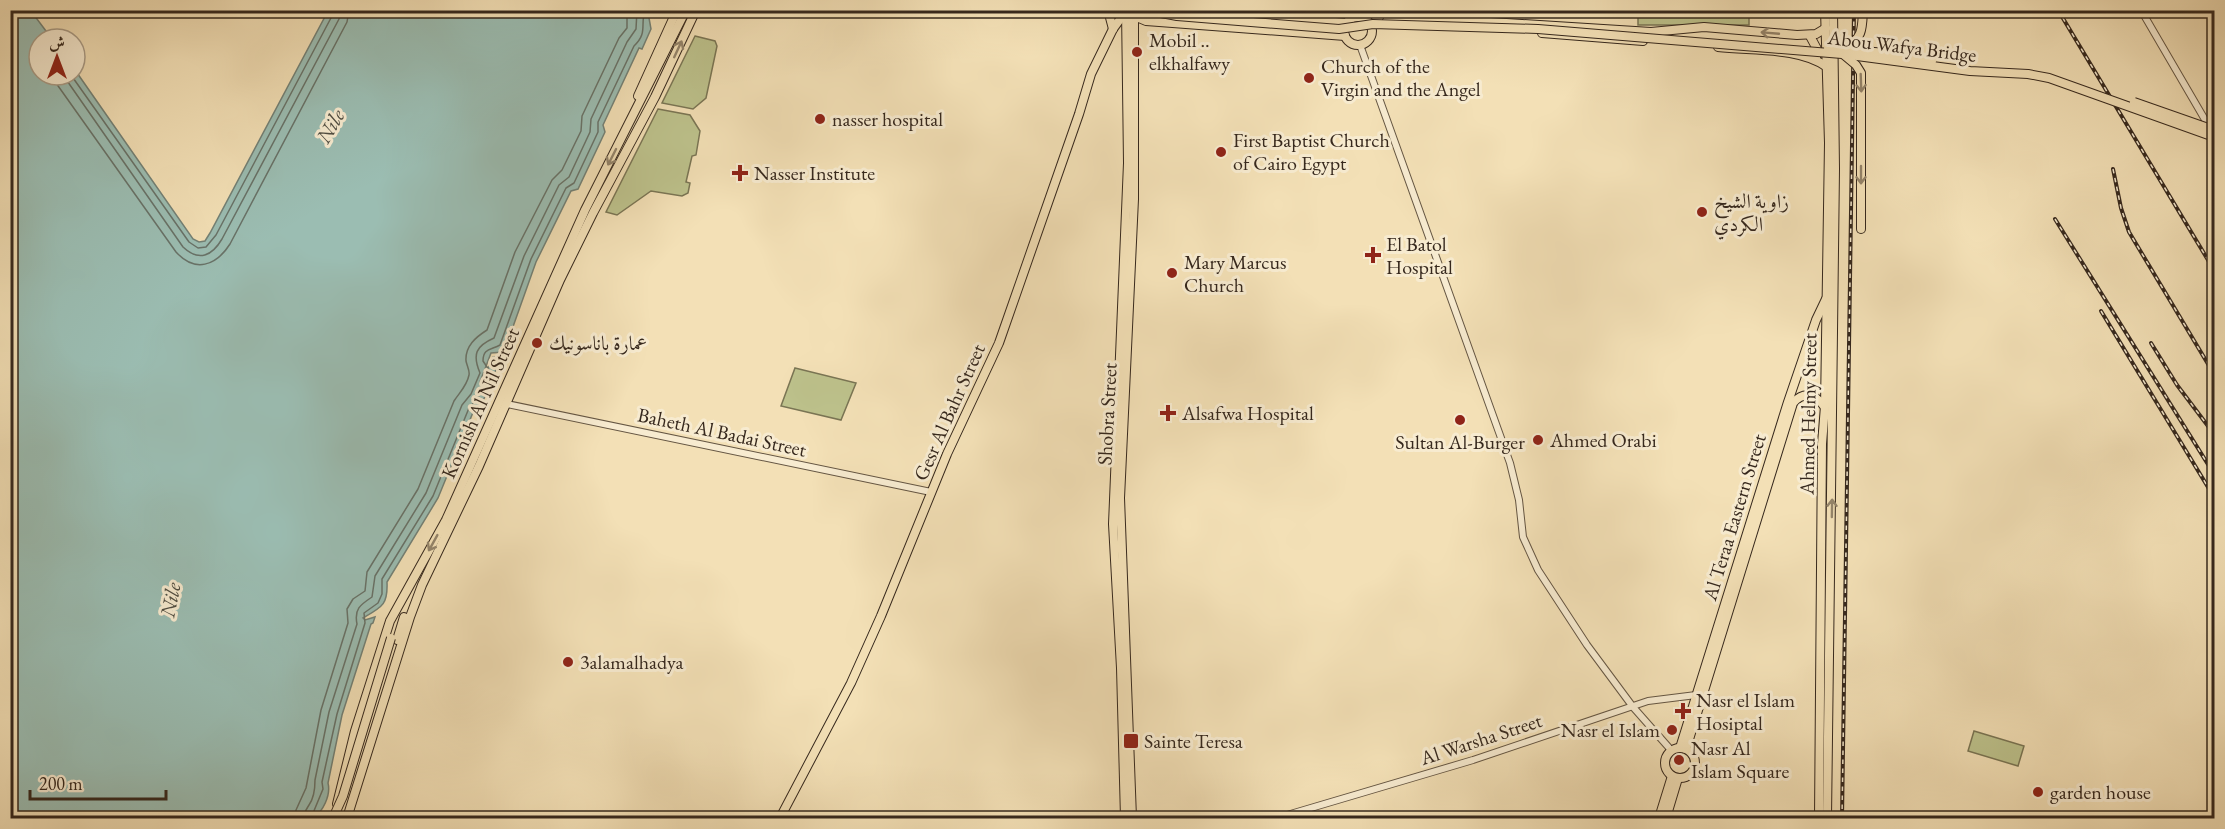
<svg xmlns="http://www.w3.org/2000/svg" width="2225" height="829" font-family="'EB Garamond',Amiri,serif">
<style>
.green{fill:#bdc28c;stroke:#7a7554;stroke-width:1.5}
.water{fill:#9bbdb2;stroke:#738176;stroke-width:1.5}
.lines{fill:none;stroke-linecap:round;stroke-linejoin:round}
.shore{stroke:#687268;stroke-width:1.5}
.minor-casing{stroke:#655643;stroke-width:8}
.major-casing{stroke:#36281d;stroke-width:10}
.highway-casing{stroke:#36281d;stroke-width:10}
.minor{stroke:#f7ebd0;stroke-width:6}
.major{stroke:#f3e0b6;stroke-width:8}
.highway{stroke:#f3e0b6;stroke-width:8}
.rail-casing{stroke:#36281d;stroke-width:4}
.rail{stroke:#f7ebd0;stroke-width:1.5;stroke-dasharray:4.5;stroke-linecap:butt}
.major-bridge-casing{stroke:#36281d;stroke-width:10;stroke-linecap:butt}
.highway-bridge-casing{stroke:#36281d;stroke-width:10;stroke-linecap:butt}
.major-bridge{stroke:#f3e0b6;stroke-width:8}
.highway-bridge{stroke:#f3e0b6;stroke-width:8}
.oneway{stroke:#94846a}
.poi-dot{fill:#8f2418;stroke:#f7ebd0;stroke-width:2}
.labels{text-anchor:middle;dominant-baseline:central;stroke-width:6;stroke-linejoin:round;paint-order:stroke}
.poi-label{font-size:20px;fill:#36281d;stroke:#f7ebd0;text-anchor:start}
.street-label{font-size:20px;fill:#36281d;stroke:#f7ebd0}
.water-label{font-size:21px;font-style:italic;fill:#4f4d42;stroke:#f7ebd0}
</style>
<rect width="100%" height="100%" fill="#f3e0b6"/>
<filter id="stains"><feTurbulence type="fractalNoise" baseFrequency=".00333" numOctaves="4"/><feColorMatrix values="0 0 0 0 .2 0 0 0 0 .09 0 0 0 0 .02 0 0 0 .5 -.17"/></filter>
<radialGradient id="worn" r=".72"><stop offset=".6" stop-color="#630" stop-opacity="0"/><stop offset="1" stop-color="#630" stop-opacity=".3"/></radialGradient>
<g class="green">
<path d="M1816,10V13L1749,14V25H1638V11Z"/>
<path d="M695,36L715,41L717,46L706,98L693,109L662,103Z"/>
<path d="M658,109L690,115L700,131L696,155L692,156L686,182L690,183L688,193L682,196L651,191L617,215L606,212Z"/>
<path d="M795,368L856,383L841,420L781,406Z"/>
<path d="M1974,731L2024,746L2018,766L1968,751Z"/>
</g>
<path class="water" d="M649,11L651,12L649,18L651,29L642,49L639,48L603,125L605,132L578,189L571,191L536,262L504,352L491,353L480,382H482L493,357H498L500,360L483,401L474,410L438,498L387,582C388,605 382,607 363,618L365,620L375,617L373,623L371,624L342,715L328,783C331,795 323,812 313,818H11V11H31L52,39H39V75H75V70L193,239L199,242L205,241L210,233L328,11Z"/>
<g class="lines">
<g class="shore">
<path d="M53,75L56,83L176,252C195,273 216,266 230,244L347,22L349,10"/>
<path d="M63,75L183,247C199,262 212,256 222,239L339,19L340,10"/>
<path d="M71,75L189,242L198,248L206,247L216,235L332,16L333,10"/>
<path d="M295,818L296,810L306,788L321,710L348,623L347,609L353,599L365,591L367,572L418,489L454,401C459,393 467,386 469,375C470,371 467,366 466,361C465,346 476,337 487,330L515,252L552,180L562,170L581,131L582,116L619,38L627,28V10"/>
<path d="M304,818C304,812 306,810 309,805C314,798 315,788 315,780L329,712L357,624C354,609 360,605 372,597L375,576L426,493L462,405L471,394L480,373C472,354 476,346 494,338L524,256L559,185L569,177L590,132L591,119L627,42L636,29L637,10"/>
<path d="M311,818L323,789L322,782L337,714L365,623L364,613L378,603L382,594V579L433,496L469,408L478,398L489,370L483,361C483,348 491,350 500,345L531,259L566,188L574,183L598,132V122L634,46C648,33 640,25 645,10"/>
</g>
<g class="minor-casing">
<g id="minor">
<path d="M2141,10L2211,130"/>
<path d="M1360,45L1510,463L1519,500L1523,537L1538,570L1587,645L1633,707L1671,750"/>
<path d="M507,404L931,492"/>
<path d="M1277,818L1473,760L1648,701L1696,695"/>
</g>
</g>
<g class="major-casing">
<g id="major">
<path d="M1108,10L1113,29"/>
<path d="M1197,10L1347,23"/>
<path d="M1132,15L1146,21L1345,36"/>
<circle cx="1358" cy="31" r="14"/>
<path d="M1387,21H1475L1651,32L1704,27L1797,35L1816,34L1826,28"/>
<path d="M1542,33L1643,41"/>
<path d="M1810,36L1817,49L1816,58"/>
<path d="M1718,47C1752,51 1800,47 1827,67"/>
<path d="M1861,229V120"/>
<circle cx="1680" cy="763" r="15"/>
<path d="M1680,748L1788,402L1816,320L1826,299"/>
<path d="M1686,749L1793,403C1804,391 1815,394 1824,406"/>
<path d="M780,818L851,683L881,616L947,454L999,343L1079,114L1091,74L1113,29L1126,11"/>
<path d="M1125,818L1121,668L1113,524L1128,163L1126,10"/>
<path d="M1132,818L1120,498L1134,199V10"/>
<path d="M1659,818L1672,776"/>
<path d="M1666,818L1678,778"/>
<path d="M1819,818L1822,444L1825,406L1829,143L1825,10"/>
<path d="M1827,818L1835,169L1833,10"/>
</g>
</g>
<g class="highway-casing">
<g id="highway">
<path d="M638,96L677,10"/>
<path d="M397,640L404,617"/>
<path d="M337,804L355,731L390,621L446,520L585,210L686,10"/>
<path d="M347,818L410,617L422,585L479,466L560,280L593,213L655,97L696,10"/>
</g>
</g>
<use href="#minor" class="minor"/>
<use href="#major" class="major"/>
<use href="#highway" class="highway"/>
<g class="rail-casing">
<g id="rail">
<path d="M2058,10L2214,270"/>
<path d="M2113,169L2121,208L2129,232L2214,374"/>
<path d="M2055,219L2214,474"/>
<path d="M2101,311L2214,497"/>
<path d="M2151,343L2177,385L2214,434"/>
<path d="M1842,818L1854,10"/>
</g>
</g>
<use href="#rail" class="rail"/>
<g class="major-bridge-casing">
<g id="major-bridge">
<path d="M1146,10L1177,16L1339,29L1373,24L1538,29L1842,54L1970,71L2028,74L2049,78L2214,137"/>
<path d="M1828,48L1886,53L1932,61"/>
<path d="M1846,49C1863,36 1862,30 1863,10"/>
<path d="M1844,55L1856,65L1861,73V120"/>
<path d="M2134,102L2214,130"/>
</g>
</g>
<g class="highway-bridge-casing">
<path id="highway-bridge" d="M333,818L343,796L391,638"/>
</g>
<use href="#major-bridge" class="major-bridge"/>
<use href="#highway-bridge" class="highway-bridge"/>
</g>
<defs><path id="oneway-shaft" d="M-6 0H5M1.5-3L5.5 0L1.5 3" fill="none" stroke-width="1.6" stroke-linecap="round" stroke-linejoin="round" transform="scale(1.5)"/></defs>
<g class="oneway">
<use href="#oneway-shaft" transform="translate(1770 33) rotate(-175)"/>
<use href="#oneway-shaft" transform="translate(678 49) rotate(-65)"/>
<use href="#oneway-shaft" transform="translate(1861 83) rotate(88)"/>
<use href="#oneway-shaft" transform="translate(612 157) rotate(117)"/>
<use href="#oneway-shaft" transform="translate(1861 175) rotate(90)"/>
<use href="#oneway-shaft" transform="translate(1832 508) rotate(-89)"/>
<use href="#oneway-shaft" transform="translate(433 543) rotate(119)"/>
</g>
<g class="poi-dot">
<circle cx="1137" cy="52" r="6"/>
<circle cx="1309" cy="78" r="6"/>
<circle cx="820" cy="119" r="6"/>
<circle cx="1221" cy="152" r="6"/>
<path d="M737 164h6v6h6v6h-6v6h-6v-6h-6v-6h6z"/>
<circle cx="1702" cy="212" r="6"/>
<path d="M1370 246h6v6h6v6h-6v6h-6v-6h-6v-6h6z"/>
<circle cx="1172" cy="273" r="6"/>
<circle cx="537" cy="343" r="6"/>
<path d="M1165 404h6v6h6v6h-6v6h-6v-6h-6v-6h6z"/>
<circle cx="1460" cy="420" r="6"/>
<circle cx="1538" cy="440" r="6"/>
<circle cx="568" cy="662" r="6"/>
<path d="M1680 702h6v6h6v6h-6v6h-6v-6h-6v-6h6z"/>
<circle cx="1672" cy="730" r="6"/>
<rect x="1123" y="733" width="16" height="16" rx="3"/>
<circle cx="1679" cy="760" r="6"/>
<circle cx="2038" cy="792" r="6"/>
</g>
<g class="labels">
<g class="poi-label">
<text x="1149" y="40">Mobil ..<tspan x="1149" dy="23">elkhalfawy</tspan></text>
<text x="1321" y="66">Church of the<tspan x="1321" dy="23">Virgin and the Angel</tspan></text>
<text x="832" y="119">nasser hospital</text>
<text x="1233" y="140">First Baptist Church<tspan x="1233" dy="23">of Cairo Egypt</tspan></text>
<text x="754" y="173">Nasser Institute</text>
<text x="1714" y="201">زاوية الشيخ<tspan x="1714" dy="23">الكردي</tspan></text>
<text x="1386" y="244">El Batol<tspan x="1386" dy="23">Hospital</tspan></text>
<text x="1184" y="262">Mary Marcus<tspan x="1184" dy="23">Church</tspan></text>
<text x="549" y="343">عمارة باناسونيك</text>
<text x="1182" y="413">Alsafwa Hospital</text>
<text x="1550" y="440">Ahmed Orabi</text>
<text x="1460" y="442" text-anchor="middle">Sultan Al-Burger</text>
<text x="580" y="662">3alamalhadya</text>
<text x="1696" y="700">Nasr el Islam<tspan x="1696" dy="23">Hosiptal</tspan></text>
<text x="1660" y="730" text-anchor="end">Nasr el Islam</text>
<text x="1144" y="741">Sainte Teresa</text>
<text x="1691" y="748">Nasr Al<tspan x="1691" dy="23">Islam Square</tspan></text>
<text x="2050" y="792">garden house</text>
</g>
<g class="street-label">
<text transform="translate(1902 46) rotate(7)">Abou Wafya Bridge</text>
<text transform="translate(480 403) rotate(-66)">Kornish Al Nil Street</text>
<text transform="translate(949 412) rotate(-66)">Gesr Al Bahr Street</text>
<text transform="translate(1107 414) rotate(-87)">Shobra Street</text>
<text transform="translate(1808 414) rotate(-89)">Ahmed Helmy Street</text>
<text transform="translate(722 432) rotate(12)">Baheth Al Badai Street</text>
<text transform="translate(1734 517) rotate(-73)">Al Teraa Eastern Street</text>
<text transform="translate(1481 739) rotate(-18)">Al Warsha Street</text>
</g>
<g class="water-label">
<text transform="translate(330 126) rotate(-60)">Nile</text>
<text transform="translate(170 600) rotate(-79)">Nile</text>
</g>
</g>
<rect width="2225" height="829" fill="none" stroke="#f3e0b6" stroke-width="36"/>
<rect x="12" y="12" width="2201" height="805" fill="none" stroke="#36281d" stroke-width="3"/>
<rect x="18" y="18" width="2189" height="793" fill="none" stroke="#36281d" stroke-width="1.5"/>
<g transform="translate(57 57)"><circle r="28" fill="#f7ebd0" stroke="#aa9d88" stroke-width="1.5"/>
<path d="M0-4.5L10 22L0 15L-10 22Z" fill="#8f2418"/>
<text y="-9" font-size="16" font-weight="bold" text-anchor="middle" fill="#36281d">ش</text>
</g>
<path d="M30 790v9h136v-9" fill="none" stroke="#36281d" stroke-width="3"/>
<text x="39" y="790" font-size="18" fill="#36281d" stroke="#f7ebd0" stroke-width="4.5" paint-order="stroke">200 m</text>
<rect width="100%" height="100%" filter="url(#stains)"/>
<rect width="100%" height="100%" fill="url(#worn)"/>
</svg>
